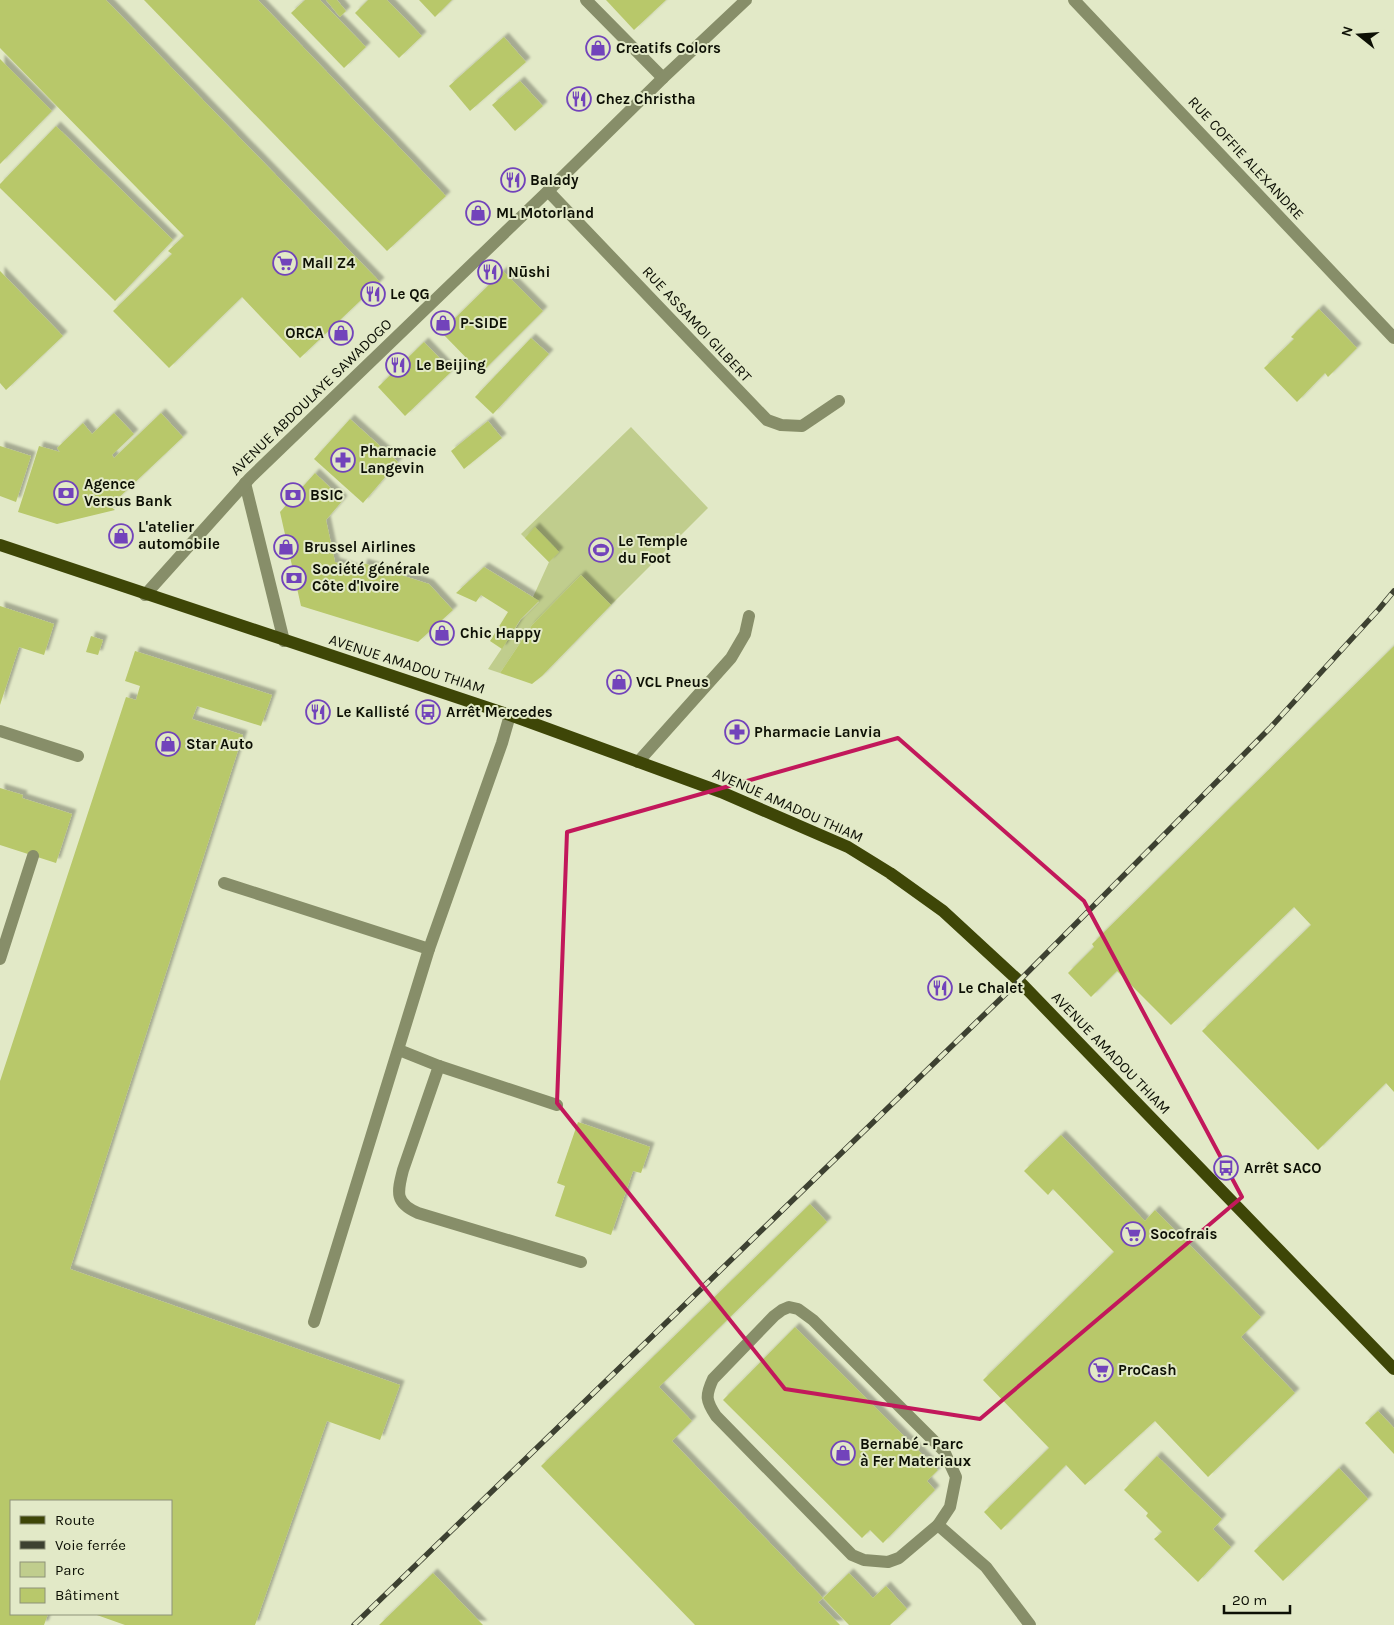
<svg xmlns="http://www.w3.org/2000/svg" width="1394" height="1625" font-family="Karla,sans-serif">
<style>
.green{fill:#c0cd8d}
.building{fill:#b8c86b;filter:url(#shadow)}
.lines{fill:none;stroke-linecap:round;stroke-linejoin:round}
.minor{stroke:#878e69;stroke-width:12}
.major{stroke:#3e4607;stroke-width:12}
.rail-casing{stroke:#3d4131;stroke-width:5.5}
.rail{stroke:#e2e9c7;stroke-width:4;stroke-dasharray:11;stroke-linecap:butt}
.marked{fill:none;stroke:#c2185b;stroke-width:4;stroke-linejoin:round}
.labels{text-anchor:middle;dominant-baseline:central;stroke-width:4;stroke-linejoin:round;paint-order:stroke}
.poi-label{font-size:15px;font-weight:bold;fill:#0d1005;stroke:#e2e9c7;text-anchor:start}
.street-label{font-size:15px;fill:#0d1005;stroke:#e2e9c7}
</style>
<defs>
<filter id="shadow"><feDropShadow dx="4.5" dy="-4.5" stdDeviation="1" flood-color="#0004"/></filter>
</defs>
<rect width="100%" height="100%" fill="#e2e9c7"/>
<path class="green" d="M631,427L708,508L611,605L581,575L532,625L500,673L488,669L521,620L539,602L533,597L549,562L521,534Z"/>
<g class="building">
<path d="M0,0H106L380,282L300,358L242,297L169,368L113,311L172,254L168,251L184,236L0,48Z"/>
<path d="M144,0H258L446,196L387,251Z"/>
<path d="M305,0H320L366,47L344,68L291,13Z"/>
<path d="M326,0H337L346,11L340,17Z"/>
<path d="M368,0H387L422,36L399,58L355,13Z"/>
<path d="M419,0H452L435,17Z"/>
<path d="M606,0H666L634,30Z"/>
<path d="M504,37L526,62L470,111L449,86Z"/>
<path d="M0,59L52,111L0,164Z"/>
<path d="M520,81L543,106L515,131L492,105Z"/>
<path d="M56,126L173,240L115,301L0,188V184Z"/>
<path d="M0,271L63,336L6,390L0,383Z"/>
<path d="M503,271L543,311L481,373L441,332Z"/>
<path d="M1319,309L1357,348L1328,377L1325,373L1297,402L1264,368L1294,339L1291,337Z"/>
<path d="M531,338L549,354L493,414L475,397Z"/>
<path d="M424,342L452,371L405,416L378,387Z"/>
<path d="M114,413L134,434L112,455L114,458L161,413L183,437L110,506L115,510L57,524L18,512L39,446L60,452L57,448L83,423L92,434Z"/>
<path d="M350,419L398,462L363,503L314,459Z"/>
<path d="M488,421L502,438L464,469L451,451Z"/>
<path d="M0,446L31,456L16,502L0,496Z"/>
<path d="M315,473L343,500L326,520L335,562L361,571L363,563L429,584L453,610L418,642L301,606L280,512Z"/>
<path d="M535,527L559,552L549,562L525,538Z"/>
<path d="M484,567L539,601L520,620L502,649L490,641L508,612L481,595L476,602L456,593Z"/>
<path d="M581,575L611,605L542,676L532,684L500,673L532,625Z"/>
<path d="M0,606L54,624L44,655L19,647L0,705Z"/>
<path d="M91,636L103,640L98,655L86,652Z"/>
<path d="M1394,646V1092L1386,1083L1318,1150L1202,1031L1311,925L1294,907L1171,1025L1117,971L1091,997L1068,973L1094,947L1092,944Z"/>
<path d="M135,651L272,695L261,726L197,706L192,719L243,735L70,1269L400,1385L380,1440L327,1421L255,1625H125L94,1614H171V1501H11V1614H48L44,1625H0V1081L126,697L136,700L140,686L125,681Z"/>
<path d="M0,788L23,795L22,798L72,814L56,863L0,845Z"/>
<path d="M578,1122L650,1147L641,1173L633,1171L611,1235L555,1216L565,1186L557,1183Z"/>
<path d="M1061,1135L1145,1221L1155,1210L1261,1317L1241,1337L1295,1393L1208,1477L1155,1421L1085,1485L1066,1465L1001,1530L984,1512L1049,1448L983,1380L1114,1252L1053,1189L1048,1195L1024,1171Z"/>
<path d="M810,1204L827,1222L659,1387L692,1421L672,1441L823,1598L818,1602L840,1625H695L541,1466Z"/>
<path d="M795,1327L938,1470L927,1481L935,1490L883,1543L870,1530L862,1538L723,1400Z"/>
<path d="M1378,1411L1394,1428V1454L1365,1423Z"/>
<path d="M1157,1456L1222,1519L1213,1529L1231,1547L1198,1582L1154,1539L1162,1532L1146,1516L1148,1513L1124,1490Z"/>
<path d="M1339,1468L1368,1499L1283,1581L1254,1551Z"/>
<path d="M433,1573L483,1625H379Z"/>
<path d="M849,1573L873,1598L886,1586L907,1609L890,1625H849L823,1598Z"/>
</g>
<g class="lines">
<g class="minor">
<path d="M586,0L663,78"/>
<path d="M1074,0L1394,338"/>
<path d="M548,191L767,420L781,425L802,426L839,401"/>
<path d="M245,483L284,641"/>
<path d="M145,595L250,478L548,191L663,78L746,0"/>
<path d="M0,731L78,756"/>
<path d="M638,762L731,658L745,634L749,616"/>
<path d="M224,883L429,949"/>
<path d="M0,959L33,856"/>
<path d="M399,1050L439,1066L557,1105"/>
<path d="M439,1066L403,1170C397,1193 395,1203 418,1213L581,1262"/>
<path d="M789,1307L798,1309L813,1320L944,1451L956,1477L950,1507L938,1525L899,1558L888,1562L864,1560L852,1555L716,1416C706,1401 705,1396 713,1379L774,1316L782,1310Z"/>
<path d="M314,1322L429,949L502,743L510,715"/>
<path d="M938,1525L986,1567L1030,1625"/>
</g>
<path class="major" d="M0,545L510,715L721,792L848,847L890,873L943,911L1019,981L1394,1369"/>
<g class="rail-casing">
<path id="rail" d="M354,1625L1019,981L1270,728L1379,609L1394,591"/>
</g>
<use href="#rail" class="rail"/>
</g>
<path class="marked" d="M898,738L1084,901L1242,1197L980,1419L785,1389L557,1103L567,832Z"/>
<defs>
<g id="shop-ring" transform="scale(1.25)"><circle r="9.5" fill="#e2e9c7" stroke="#7243bb" stroke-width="1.5"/><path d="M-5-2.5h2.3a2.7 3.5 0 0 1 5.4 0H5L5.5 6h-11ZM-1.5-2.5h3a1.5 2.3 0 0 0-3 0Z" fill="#7243bb"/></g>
<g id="restaurant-ring" transform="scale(1.25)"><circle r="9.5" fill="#e2e9c7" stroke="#7243bb" stroke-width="1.5"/><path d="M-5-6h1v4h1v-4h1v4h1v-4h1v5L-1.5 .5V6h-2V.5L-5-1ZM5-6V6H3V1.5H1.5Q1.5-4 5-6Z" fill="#7243bb"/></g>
<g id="supermarket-ring" transform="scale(1.25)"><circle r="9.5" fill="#e2e9c7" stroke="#7243bb" stroke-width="1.5"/><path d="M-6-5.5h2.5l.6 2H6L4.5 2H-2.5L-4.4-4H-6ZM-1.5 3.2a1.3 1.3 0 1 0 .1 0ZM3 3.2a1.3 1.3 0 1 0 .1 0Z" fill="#7243bb"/></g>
<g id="pharmacy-ring" transform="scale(1.25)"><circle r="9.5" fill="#e2e9c7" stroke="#7243bb" stroke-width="1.5"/><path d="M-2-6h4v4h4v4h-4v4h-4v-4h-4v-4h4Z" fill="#7243bb"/></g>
<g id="bank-ring" transform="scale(1.25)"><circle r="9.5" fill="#e2e9c7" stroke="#7243bb" stroke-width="1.5"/><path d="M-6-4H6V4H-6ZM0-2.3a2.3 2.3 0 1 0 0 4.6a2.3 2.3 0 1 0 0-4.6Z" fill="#7243bb"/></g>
<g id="stadium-ring" transform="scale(1.25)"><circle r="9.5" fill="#e2e9c7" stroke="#7243bb" stroke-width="1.5"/><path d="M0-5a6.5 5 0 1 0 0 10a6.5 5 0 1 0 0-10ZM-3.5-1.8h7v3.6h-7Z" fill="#7243bb"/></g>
<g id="bus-ring" transform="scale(1.25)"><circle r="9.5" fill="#e2e9c7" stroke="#7243bb" stroke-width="1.5"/><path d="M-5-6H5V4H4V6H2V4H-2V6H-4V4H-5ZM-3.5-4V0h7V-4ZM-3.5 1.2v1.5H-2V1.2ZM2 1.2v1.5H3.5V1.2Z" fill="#7243bb"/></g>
</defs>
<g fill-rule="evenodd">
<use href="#shop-ring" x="598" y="48"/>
<use href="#restaurant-ring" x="579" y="99"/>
<use href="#restaurant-ring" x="513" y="180"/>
<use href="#shop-ring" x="478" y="213"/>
<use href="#supermarket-ring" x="285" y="263"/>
<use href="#restaurant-ring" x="490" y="272"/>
<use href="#restaurant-ring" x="373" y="294"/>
<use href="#shop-ring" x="443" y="323"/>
<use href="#shop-ring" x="341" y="333"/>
<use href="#restaurant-ring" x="398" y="365"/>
<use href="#pharmacy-ring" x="343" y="460"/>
<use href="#bank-ring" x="66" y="493"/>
<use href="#bank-ring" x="293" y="495"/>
<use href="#shop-ring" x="121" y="536"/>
<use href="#shop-ring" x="286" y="547"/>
<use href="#stadium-ring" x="601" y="550"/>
<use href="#bank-ring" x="294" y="578"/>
<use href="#shop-ring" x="442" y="633"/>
<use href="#shop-ring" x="619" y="682"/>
<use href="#restaurant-ring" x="318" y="712"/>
<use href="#bus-ring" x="428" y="712"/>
<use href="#pharmacy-ring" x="737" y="732"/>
<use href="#shop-ring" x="168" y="744"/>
<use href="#restaurant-ring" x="940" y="988"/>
<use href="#bus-ring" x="1226" y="1168"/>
<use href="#supermarket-ring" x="1133" y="1234"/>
<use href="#supermarket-ring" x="1101" y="1370"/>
<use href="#shop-ring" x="843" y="1453"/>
</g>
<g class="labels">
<g class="poi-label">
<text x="616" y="48">Creatifs Colors</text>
<text x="596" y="99">Chez Christha</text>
<text x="530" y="180">Balady</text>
<text x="496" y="213">ML Motorland</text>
<text x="302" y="263">Mall Z4</text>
<text x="508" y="272">Nūshi</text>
<text x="390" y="294">Le QG</text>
<text x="460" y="323">P-SIDE</text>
<text x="324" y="333" text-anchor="end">ORCA</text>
<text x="416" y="365">Le Beijing</text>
<text x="360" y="451">Pharmacie<tspan x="360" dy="17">Langevin</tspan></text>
<text x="84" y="484">Agence<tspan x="84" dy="17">Versus Bank</tspan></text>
<text x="310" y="495">BSIC</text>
<text x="138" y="527">L'atelier<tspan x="138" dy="17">automobile</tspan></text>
<text x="618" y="541">Le Temple<tspan x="618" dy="17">du Foot</tspan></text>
<text x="304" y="547">Brussel Airlines</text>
<text x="312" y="569">Société générale<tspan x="312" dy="17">Côte d'Ivoire</tspan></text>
<text x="460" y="633">Chic Happy</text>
<text x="636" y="682">VCL Pneus</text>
<text x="336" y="712">Le Kallisté</text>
<text x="446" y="712">Arrêt Mercedes</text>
<text x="754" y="732">Pharmacie Lanvia</text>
<text x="186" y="744">Star Auto</text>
<text x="958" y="988">Le Chalet</text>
<text x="1244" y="1168">Arrêt SACO</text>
<text x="1150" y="1234">Socofrais</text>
<text x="1118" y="1370">ProCash</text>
<text x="860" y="1444">Bernabé - Parc<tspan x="860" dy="17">à Fer Materiaux</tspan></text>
</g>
<g class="street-label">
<text transform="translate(1246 158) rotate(47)">RUE COFFIE ALEXANDRE</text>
<text transform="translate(697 324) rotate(47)">RUE ASSAMOI GILBERT</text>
<text transform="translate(311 397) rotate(-44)">AVENUE ABDOULAYE SAWADOGO</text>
<text transform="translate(407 664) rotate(18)">AVENUE AMADOU THIAM</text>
<text transform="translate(788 805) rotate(24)">AVENUE AMADOU THIAM</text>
<text transform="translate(1111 1053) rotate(46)">AVENUE AMADOU THIAM</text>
</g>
</g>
<rect x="10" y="1500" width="162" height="115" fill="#e2e9c7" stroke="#8d9279"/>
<rect x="20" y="1516" width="25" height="8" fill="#3e4607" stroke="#8d9279"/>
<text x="55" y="1525" font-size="15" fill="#0d1005">Route</text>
<rect x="20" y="1541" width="25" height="8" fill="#3d4131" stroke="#8d9279"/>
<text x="55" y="1550" font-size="15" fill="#0d1005">Voie ferrée</text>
<rect x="20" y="1562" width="25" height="15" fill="#c0cd8d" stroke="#8d9279"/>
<text x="55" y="1575" font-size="15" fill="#0d1005">Parc</text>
<rect x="20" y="1588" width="25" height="15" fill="#b8c86b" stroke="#8d9279"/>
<text x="55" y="1600" font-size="15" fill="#0d1005">Bâtiment</text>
<g transform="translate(1359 35) rotate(287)" stroke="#e2e9c7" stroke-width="4" paint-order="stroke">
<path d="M0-4L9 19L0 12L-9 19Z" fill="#0d1005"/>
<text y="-8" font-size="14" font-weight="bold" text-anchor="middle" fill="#0d1005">N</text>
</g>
<path d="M1224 1605v8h66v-8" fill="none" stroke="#0d1005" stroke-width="2.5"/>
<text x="1232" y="1605" font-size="15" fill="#0d1005" stroke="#e2e9c7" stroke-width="4" paint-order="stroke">20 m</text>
</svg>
